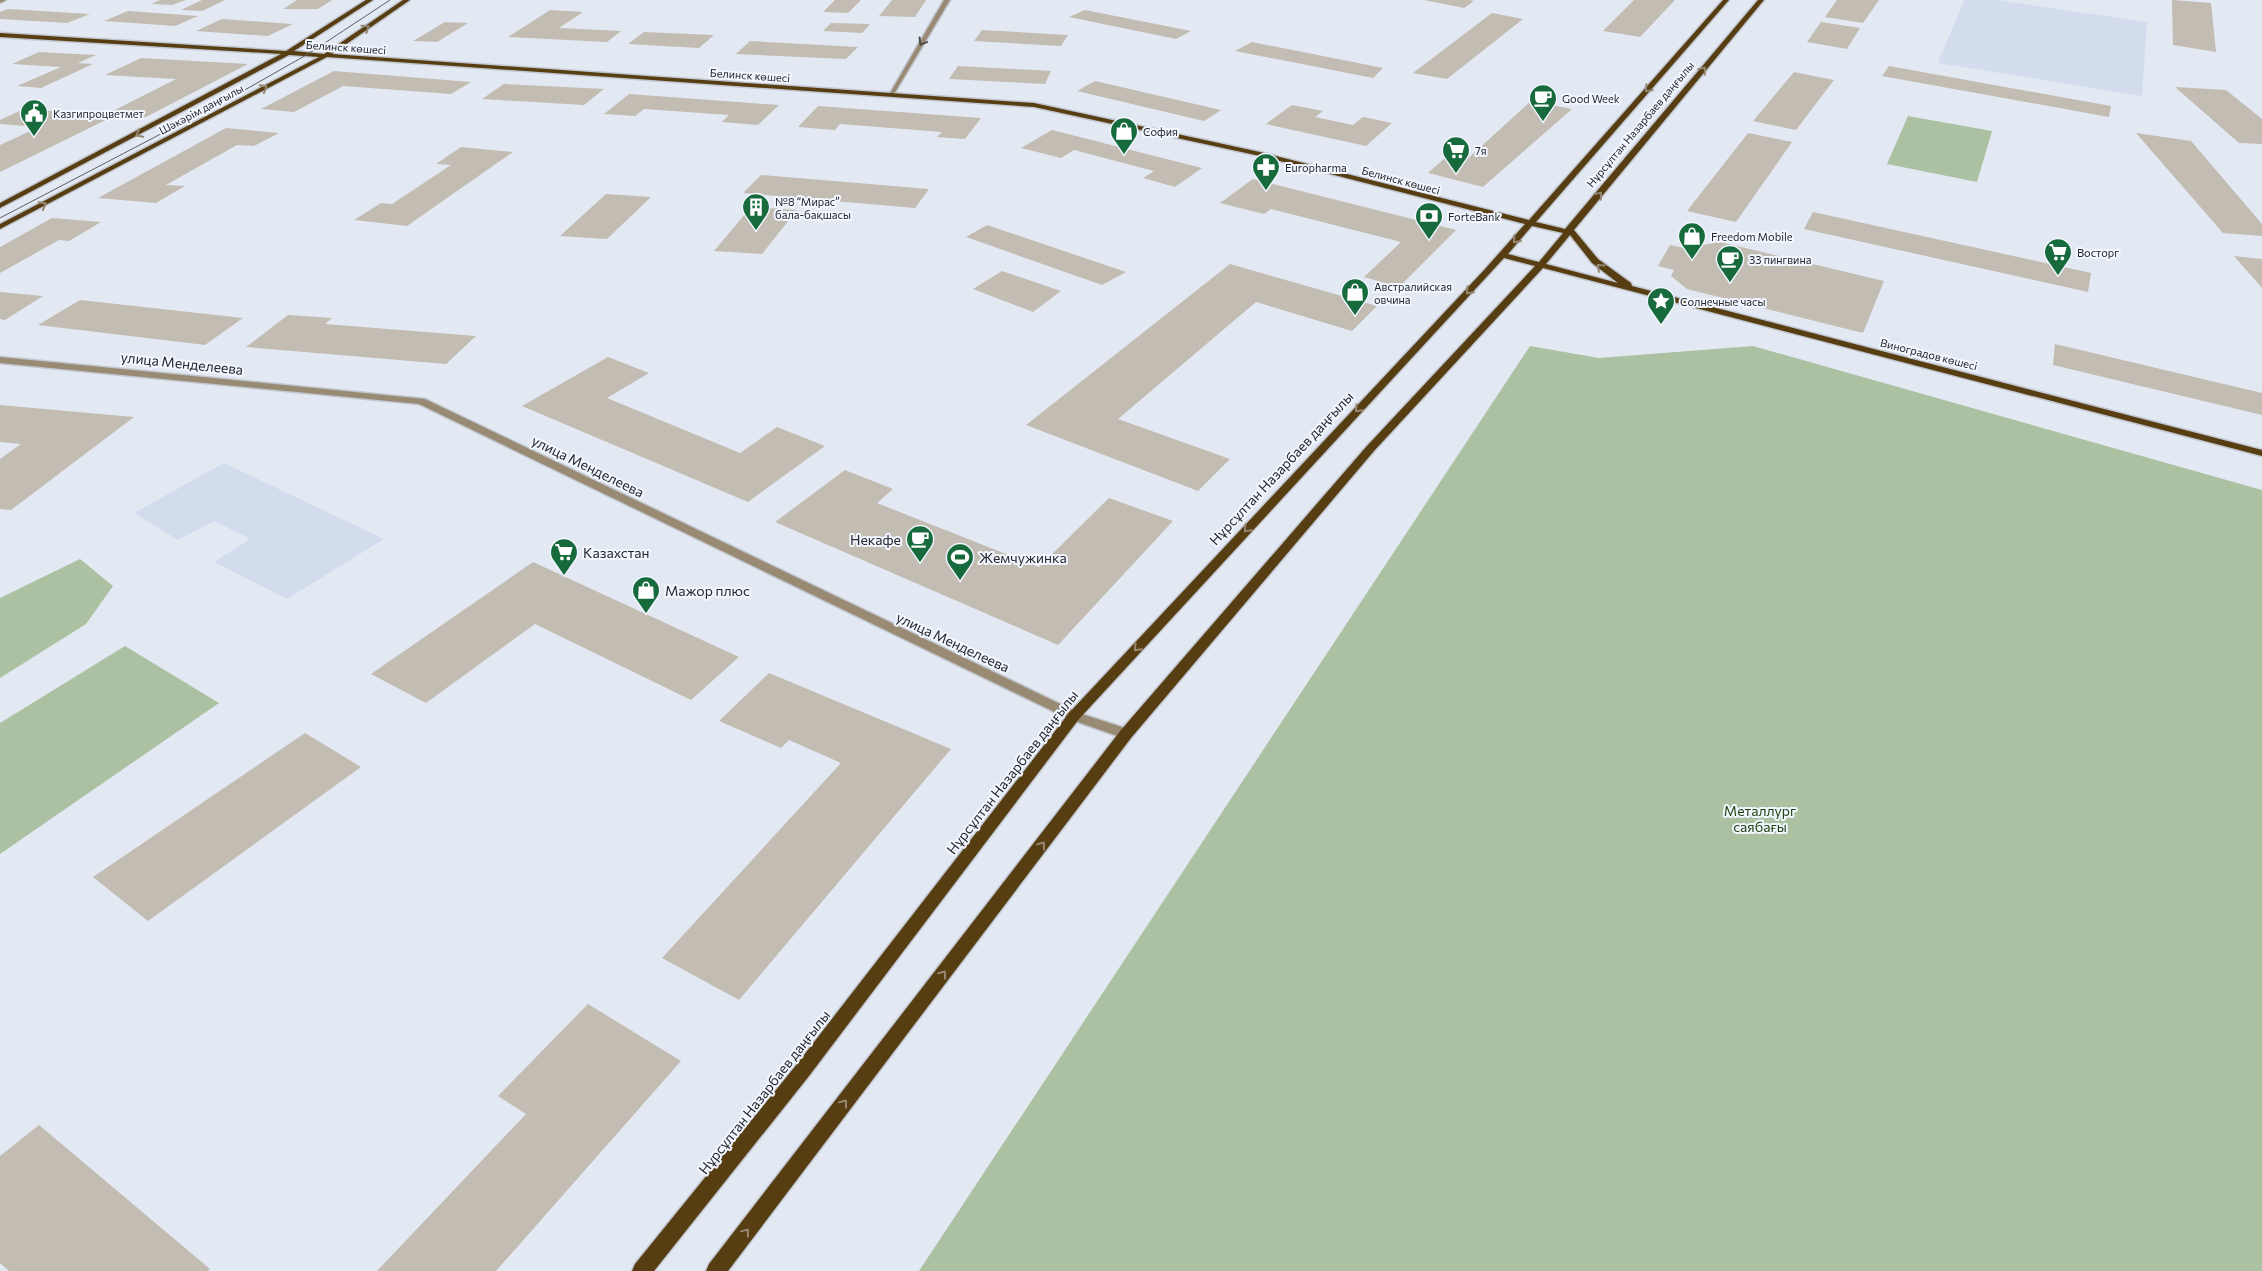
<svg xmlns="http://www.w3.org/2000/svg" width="2262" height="1271" font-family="Commissioner,sans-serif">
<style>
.built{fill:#d3dced}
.green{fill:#abc1a2}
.building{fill:#c2bcb2}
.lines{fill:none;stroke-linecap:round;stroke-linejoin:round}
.minor-casing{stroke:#c1c6cf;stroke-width:3}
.major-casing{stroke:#c1c6cf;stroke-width:3}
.minor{fill:#998a74;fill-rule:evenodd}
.major{fill:#573d12;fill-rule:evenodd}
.tram{stroke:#5b5e64;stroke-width:1}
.oneway{stroke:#958771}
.oneway2{stroke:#4e4a45}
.labels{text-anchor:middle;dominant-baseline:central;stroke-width:4;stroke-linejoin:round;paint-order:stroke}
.far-street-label{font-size:11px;fill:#25272b;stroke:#f2f6ff}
.far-poi-label{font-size:11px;fill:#25272b;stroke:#f2f6ff;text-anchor:start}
.street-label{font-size:14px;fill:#25272b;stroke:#f2f6ff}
.poi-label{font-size:14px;fill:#25272b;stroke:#f2f6ff;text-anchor:start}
.park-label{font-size:14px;fill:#21420f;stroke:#f2f6ff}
</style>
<rect width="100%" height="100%" fill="#e3e9f3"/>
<g class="built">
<path d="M1964,0H1997L2147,22L2142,96L1938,63Z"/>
<path d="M224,463L384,539L287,599L214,562L250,539L214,521L178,540L134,513Z"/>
</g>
<g class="green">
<path d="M1908,116L1992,131L1977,182L1887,164Z"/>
<path d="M1530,346L1599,358L1753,346L2262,490V1271H919Z"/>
<path d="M80,559L113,586L86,624L0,678V598Z"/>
<path d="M125,646L219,703L0,854V723Z"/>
</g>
<g class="building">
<path d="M160,0H186L172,5L151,4Z"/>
<path d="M202,0H225L202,11L181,10Z"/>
<path d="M297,0H332L318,9H283Z"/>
<path d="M835,0H861L848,13L823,12Z"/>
<path d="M892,0H926L915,17L879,16Z"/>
<path d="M1424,0H1470L1474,1L1464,8Z"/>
<path d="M1634,0H1675L1640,37L1603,31Z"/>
<path d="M1837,0H1879L1863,23L1825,17Z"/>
<path d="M2172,0L2211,3L2216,52L2173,45Z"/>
<path d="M8,9L90,14L67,23L0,19V12Z"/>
<path d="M550,10L583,12L559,28L621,31L607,42L508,37Z"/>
<path d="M1085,10L1191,31L1176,39L1069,17Z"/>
<path d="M128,11L198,16L175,26L104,21Z"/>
<path d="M1492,13L1523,19L1447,79L1413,73Z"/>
<path d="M222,19L293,24L268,36L196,31Z"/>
<path d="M445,22L468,23L437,42L413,41Z"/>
<path d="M1821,22L1860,28L1847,49L1807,42Z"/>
<path d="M831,23L870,24L862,33L823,31Z"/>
<path d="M982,30L1068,35L1061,46L974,41Z"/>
<path d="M644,32L714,35L699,48L628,44Z"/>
<path d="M750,41L858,47L846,59L736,54Z"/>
<path d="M1252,42L1383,68L1373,78L1235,51Z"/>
<path d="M39,52L96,55L78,63L93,64L41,88L17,86L61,67L12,64Z"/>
<path d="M141,58L248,64L146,117L116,115L0,172V145L39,127L0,124V120L24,109L105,115L176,79L105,75Z"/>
<path d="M958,66L1051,71L1045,84L949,79Z"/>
<path d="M1889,66L2111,106L2109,117L1882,76Z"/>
<path d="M334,71L471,82L451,94L343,86L294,112L261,109Z"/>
<path d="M1794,72L1834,80L1796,130L1753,121Z"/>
<path d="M1095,81L1221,110L1204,121L1077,91Z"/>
<path d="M504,84L604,89L584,105L482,99Z"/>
<path d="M2175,87L2226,90L2262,119V144L2239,143Z"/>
<path d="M629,94L779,105L758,125L722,122L729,115L644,109L635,116L604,114Z"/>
<path d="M1531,101L1572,109L1483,187L1428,173L1445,158L1463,163Z"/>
<path d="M1292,105L1323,111L1315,117L1353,125L1363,117L1392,123L1366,146L1266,124Z"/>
<path d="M818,106L981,118L965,139L937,137L942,132L840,124L835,130L798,127Z"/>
<path d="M226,128L279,133L254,146L237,145L166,185L185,186L156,203L98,198Z"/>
<path d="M1052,130L1202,168L1175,187L1143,178L1154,171L1074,150L1061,158L1021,148Z"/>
<path d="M1748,133L1792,142L1736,222L1687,211Z"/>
<path d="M2136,133L2191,141L2262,224V236L2223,233Z"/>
<path d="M461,147L513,152L407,226L354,220L381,203L392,204L451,165L436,164Z"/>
<path d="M761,175L929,189L915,208L743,193Z"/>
<path d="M1253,179L1456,230L1399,287L1364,277L1401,242L1271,209L1264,214L1220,203Z"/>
<path d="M606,194L651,197L607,239L560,236Z"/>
<path d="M751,207L797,210L762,254L714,251Z"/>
<path d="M1813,212L2091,273L2088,292L1804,229Z"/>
<path d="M52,218L101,222L69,241L59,240L0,273V247Z"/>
<path d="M987,225L1126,272L1102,285L966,237Z"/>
<path d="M1720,242L1884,281L1863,333L1687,289L1671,276L1674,270L1658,266L1670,245L1684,248Z"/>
<path d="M2234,256L2262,259V288Z"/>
<path d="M1230,264L1377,306L1352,331L1256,302L1118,419L1230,459L1198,491L1026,425Z"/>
<path d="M1002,271L1061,291L1033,312L973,289Z"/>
<path d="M0,292L43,296L5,320L0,319Z"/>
<path d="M80,300L243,318L205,345L38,325Z"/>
<path d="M288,315L332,318L325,324L476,336L446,364L246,347Z"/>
<path d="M2055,344L2262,393V415L2053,365Z"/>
<path d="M608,357L649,373L607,398L740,453L777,427L825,446L748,502L522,406Z"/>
<path d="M0,405L134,417L11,510L0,509V459L21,444L0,442Z"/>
<path d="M845,470L893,489L877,503L1039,567L1109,498L1173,521L1058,645L775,522Z"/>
<path d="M533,562L739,657L691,700L535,624L426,703L371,674Z"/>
<path d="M769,673L951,749L739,1000L662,958L841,763L789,740L781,748L719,721Z"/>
<path d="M305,733L361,767L148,921L93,877Z"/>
<path d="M588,1004L681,1061L496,1271H377L526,1114L498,1096Z"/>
<path d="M39,1125L210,1269L208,1271H9L0,1263V1156Z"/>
</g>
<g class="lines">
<g class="minor-casing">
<g id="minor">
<path d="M0,0H6L0,3Z"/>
<path d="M944,0H950L894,94L889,95Z"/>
<path d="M0,357L425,399L1079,713L1131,730L1133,734L1131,738L1126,739L1069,719L419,404L0,363Z"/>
</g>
</g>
<g class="major-casing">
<path id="major" d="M366,0H373L294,51L324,54L403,0H410L332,54L1034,103L1260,152L1529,220L1723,0H1729L1536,222L1565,229L1758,0H1764L1574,230L1598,259L1631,283L1632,286L2262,450V456L1543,268L1374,451L1131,738L728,1271H706L709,1264L1121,730L1366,447L1535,266L1504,258L1079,719L809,1076L654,1271H632L635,1264L797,1064L1069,713L1485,269L1525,224L1260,156L1034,107L327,57L0,229V224L319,57L289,55L0,208V203L281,54L0,37V33L286,51ZM1532,226L1563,233L1539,262L1508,254ZM1570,235L1592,263L1618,283L1546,264Z"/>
</g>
<use href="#minor" class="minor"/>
<use href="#major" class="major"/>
<path class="tram" d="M0,218L243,91L308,54L390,0"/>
</g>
<defs><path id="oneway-chevron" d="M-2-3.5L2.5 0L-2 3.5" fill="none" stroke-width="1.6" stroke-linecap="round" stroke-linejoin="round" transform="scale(1.25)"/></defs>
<g class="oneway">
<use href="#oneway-chevron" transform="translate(366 28) rotate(-34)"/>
<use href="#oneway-chevron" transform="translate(1703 70) rotate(-50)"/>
<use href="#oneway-chevron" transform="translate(264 88) rotate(-28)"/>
<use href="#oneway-chevron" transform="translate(1648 89) rotate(131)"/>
<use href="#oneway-chevron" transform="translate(139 134) rotate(153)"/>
<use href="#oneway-chevron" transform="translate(1599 195) rotate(-50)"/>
<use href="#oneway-chevron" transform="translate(43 205) rotate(-28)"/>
<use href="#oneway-chevron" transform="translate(1516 240) rotate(132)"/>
<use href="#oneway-chevron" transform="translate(1600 267) rotate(-138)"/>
<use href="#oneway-chevron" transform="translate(1469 291) rotate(133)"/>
<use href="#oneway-chevron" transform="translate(1358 409) rotate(133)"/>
<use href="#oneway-chevron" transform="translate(1247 529) rotate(133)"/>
<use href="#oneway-chevron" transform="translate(1137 648) rotate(133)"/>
<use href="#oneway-chevron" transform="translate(1042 845) rotate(-53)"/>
<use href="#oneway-chevron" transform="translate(943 974) rotate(-53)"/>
<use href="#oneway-chevron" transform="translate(844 1103) rotate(-53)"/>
<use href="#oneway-chevron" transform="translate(746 1232) rotate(-53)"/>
</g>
<use class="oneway2" href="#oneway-chevron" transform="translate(922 42) rotate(121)"/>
<defs>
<g id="cafe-pin" transform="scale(1.4375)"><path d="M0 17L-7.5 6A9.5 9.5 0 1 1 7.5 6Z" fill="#166a3c" stroke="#f2f6ff"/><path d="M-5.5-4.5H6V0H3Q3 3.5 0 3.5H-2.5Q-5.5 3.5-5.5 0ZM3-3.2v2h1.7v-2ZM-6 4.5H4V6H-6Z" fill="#fff"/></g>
<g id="civic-pin" transform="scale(1.4375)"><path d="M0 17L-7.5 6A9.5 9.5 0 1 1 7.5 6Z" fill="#166a3c" stroke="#f2f6ff"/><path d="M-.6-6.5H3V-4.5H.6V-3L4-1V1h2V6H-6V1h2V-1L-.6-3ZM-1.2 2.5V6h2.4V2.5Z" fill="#fff"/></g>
<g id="shop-pin" transform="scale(1.4375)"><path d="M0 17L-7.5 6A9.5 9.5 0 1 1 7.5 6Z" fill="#166a3c" stroke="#f2f6ff"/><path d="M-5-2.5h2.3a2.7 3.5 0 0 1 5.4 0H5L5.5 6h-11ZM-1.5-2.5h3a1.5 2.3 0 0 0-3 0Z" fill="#fff"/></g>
<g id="supermarket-pin" transform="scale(1.4375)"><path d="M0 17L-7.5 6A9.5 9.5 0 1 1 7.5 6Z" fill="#166a3c" stroke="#f2f6ff"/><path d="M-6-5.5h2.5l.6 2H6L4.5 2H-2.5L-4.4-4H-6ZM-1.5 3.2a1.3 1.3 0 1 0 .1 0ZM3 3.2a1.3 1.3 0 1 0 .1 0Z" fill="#fff"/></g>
<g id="pharmacy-pin" transform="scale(1.4375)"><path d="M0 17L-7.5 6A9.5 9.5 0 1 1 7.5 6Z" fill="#166a3c" stroke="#f2f6ff"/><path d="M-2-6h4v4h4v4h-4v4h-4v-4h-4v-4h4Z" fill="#fff"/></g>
<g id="building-pin" transform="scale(1.4375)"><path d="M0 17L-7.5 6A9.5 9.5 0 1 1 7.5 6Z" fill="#166a3c" stroke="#f2f6ff"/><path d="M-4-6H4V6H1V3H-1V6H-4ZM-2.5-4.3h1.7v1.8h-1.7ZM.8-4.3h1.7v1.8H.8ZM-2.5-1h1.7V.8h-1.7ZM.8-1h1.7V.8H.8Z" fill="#fff"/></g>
<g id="bank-pin" transform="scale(1.4375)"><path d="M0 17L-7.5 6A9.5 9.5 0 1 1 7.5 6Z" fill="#166a3c" stroke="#f2f6ff"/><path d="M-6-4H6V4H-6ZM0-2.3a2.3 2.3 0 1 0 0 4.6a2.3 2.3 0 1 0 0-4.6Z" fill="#fff"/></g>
<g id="sight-pin" transform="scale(1.4375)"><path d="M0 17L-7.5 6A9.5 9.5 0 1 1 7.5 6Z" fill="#166a3c" stroke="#f2f6ff"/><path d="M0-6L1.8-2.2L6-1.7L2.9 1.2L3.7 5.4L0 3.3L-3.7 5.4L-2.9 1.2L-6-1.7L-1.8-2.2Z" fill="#fff"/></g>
<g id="stadium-pin" transform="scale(1.4375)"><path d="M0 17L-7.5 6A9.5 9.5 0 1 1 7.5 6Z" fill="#166a3c" stroke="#f2f6ff"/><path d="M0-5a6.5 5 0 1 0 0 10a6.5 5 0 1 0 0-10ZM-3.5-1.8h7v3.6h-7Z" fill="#fff"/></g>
</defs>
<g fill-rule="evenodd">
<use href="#cafe-pin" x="1543" y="98"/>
<use href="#civic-pin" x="34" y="113"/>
<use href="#shop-pin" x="1124" y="131"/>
<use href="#supermarket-pin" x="1456" y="150"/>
<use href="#pharmacy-pin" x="1266" y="167"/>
<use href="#building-pin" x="756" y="207"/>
<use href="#bank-pin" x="1429" y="216"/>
<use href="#shop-pin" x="1692" y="236"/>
<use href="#supermarket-pin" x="2058" y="252"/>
<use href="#cafe-pin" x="1730" y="259"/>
<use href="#shop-pin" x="1355" y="292"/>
<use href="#sight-pin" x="1661" y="301"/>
<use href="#cafe-pin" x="920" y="539"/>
<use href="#supermarket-pin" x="564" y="552"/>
<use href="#stadium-pin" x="960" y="557"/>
<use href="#shop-pin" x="646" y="590"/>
</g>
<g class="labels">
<g class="far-street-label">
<text transform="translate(346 47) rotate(4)">Белинск көшесі</text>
<text transform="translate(750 75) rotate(4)">Белинск көшесі</text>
<text transform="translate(201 109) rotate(-28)">Шәкәрім даңғылы</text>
<text transform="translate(1640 124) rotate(-50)">Нұрсұлтан Назарбаев даңғылы</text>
<text transform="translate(1401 180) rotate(15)">Белинск көшесі</text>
<text transform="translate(1929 354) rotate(14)">Виноградов көшесі</text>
</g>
<g class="far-poi-label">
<text x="1562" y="98">Good Week</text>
<text x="53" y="113">Казгипроцветмет</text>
<text x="1143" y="131">София</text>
<text x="1475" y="150">7я</text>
<text x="1285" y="167">Europharma</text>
<text x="775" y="201">№8 “Мирас”<tspan x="775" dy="13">бала-бақшасы</tspan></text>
<text x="1448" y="216">ForteBank</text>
<text x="1711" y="236">Freedom Mobile</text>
<text x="2077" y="252">Восторг</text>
<text x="1749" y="259">33 пингвина</text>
<text x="1374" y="286">Австралийская<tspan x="1374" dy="13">овчина</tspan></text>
<text x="1680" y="301">Солнечные часы</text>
</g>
<g class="street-label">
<text transform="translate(182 363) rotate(6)">улица Менделеева</text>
<text transform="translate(588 466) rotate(26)">улица Менделеева</text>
<text transform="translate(1281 468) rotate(-47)">Нұрсұлтан Назарбаев даңғылы</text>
<text transform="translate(953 642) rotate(25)">улица Менделеева</text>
<text transform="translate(1012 772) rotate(-52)">Нұрсұлтан Назарбаев даңғылы</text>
<text transform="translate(764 1092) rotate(-52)">Нұрсұлтан Назарбаев даңғылы</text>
</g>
<g class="poi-label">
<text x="901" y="539" text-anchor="end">Некафе</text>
<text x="583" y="552">Казахстан</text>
<text x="979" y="557">Жемчужинка</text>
<text x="665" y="590">Мажор плюс</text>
</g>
<g class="park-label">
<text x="1760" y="810">Металлург<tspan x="1760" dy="16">саябағы</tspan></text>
</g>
</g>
</svg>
